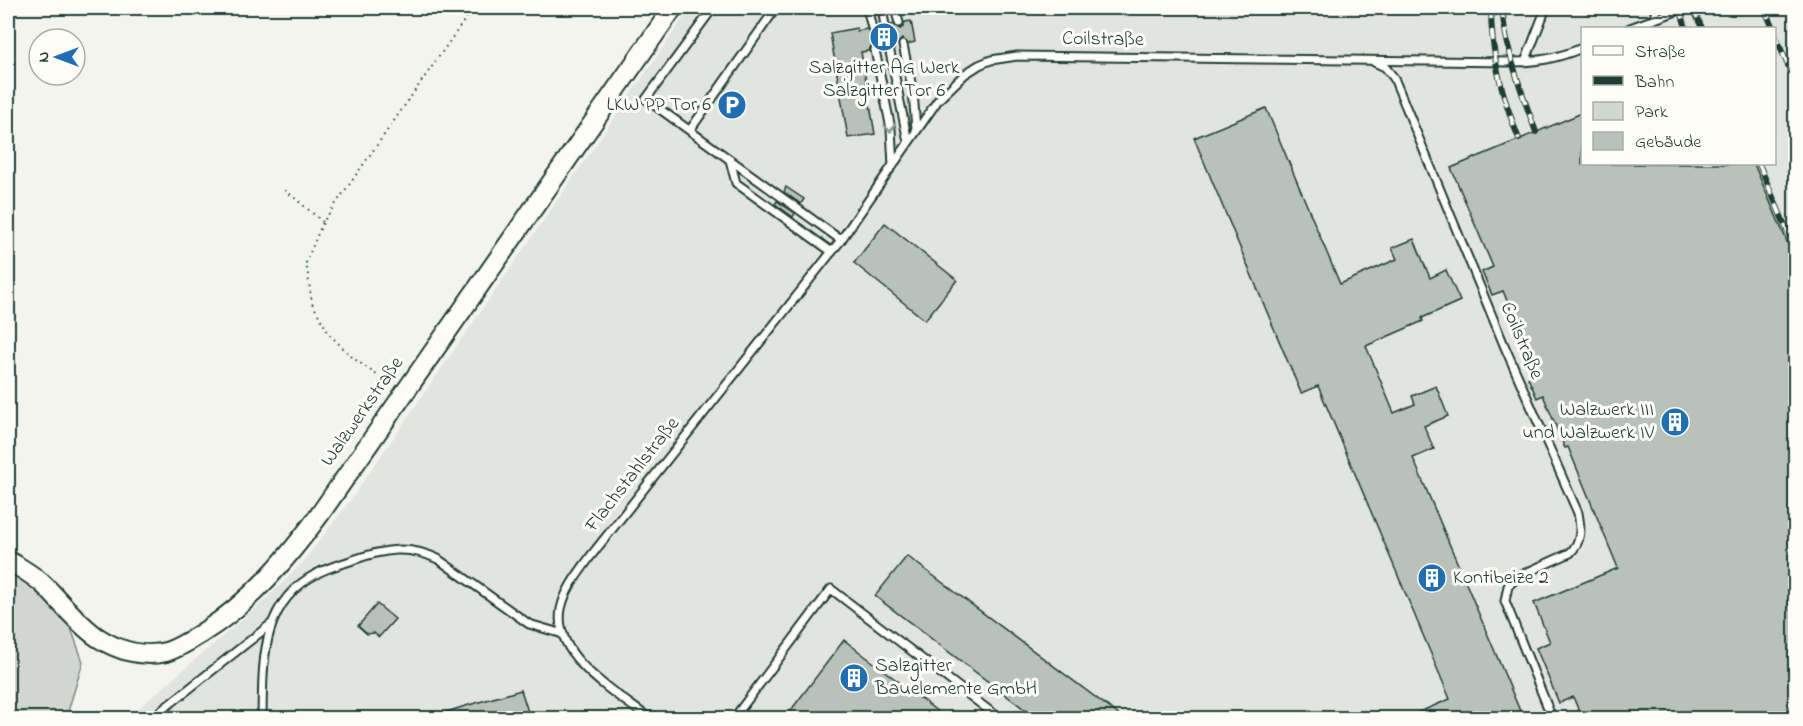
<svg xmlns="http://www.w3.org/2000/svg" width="1803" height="726" font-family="'Indie Flower',sans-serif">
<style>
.built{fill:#e2e5df;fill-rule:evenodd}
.green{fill:#d1d6d1;stroke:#788a82;stroke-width:1.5}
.building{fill:#b9c1bb;stroke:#1f3d34;stroke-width:1.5}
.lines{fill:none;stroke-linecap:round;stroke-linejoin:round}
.lane-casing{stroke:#1f3d34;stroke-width:11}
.secondary-casing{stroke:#1f3d34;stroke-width:22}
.path{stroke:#1f3d34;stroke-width:2;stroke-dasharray:1.5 4.5;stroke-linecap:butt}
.lane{stroke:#fdfcf7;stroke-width:7}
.secondary{stroke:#fdfcf7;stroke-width:18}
.rail-casing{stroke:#1f3d34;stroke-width:6}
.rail{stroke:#fdfcf7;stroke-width:4;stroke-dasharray:11;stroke-linecap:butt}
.oneway{stroke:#8e9c96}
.labels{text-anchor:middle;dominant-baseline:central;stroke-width:6;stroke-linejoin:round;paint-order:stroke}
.street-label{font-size:20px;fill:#1f3d34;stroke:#fdfcf7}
.poi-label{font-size:20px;fill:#1f3d34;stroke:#fdfcf7;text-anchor:end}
</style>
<rect width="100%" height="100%" fill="#f4f4ef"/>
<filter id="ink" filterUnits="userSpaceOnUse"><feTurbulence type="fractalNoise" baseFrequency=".0167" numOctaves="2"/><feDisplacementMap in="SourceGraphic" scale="12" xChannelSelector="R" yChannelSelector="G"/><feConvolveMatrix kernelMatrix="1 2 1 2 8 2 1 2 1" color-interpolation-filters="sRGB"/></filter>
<g filter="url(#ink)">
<path class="built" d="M690,8H1795V718H127L266,599L302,563L347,505ZM1582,28H1774V164H1582Z"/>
<path class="green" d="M8,561L62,603L83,662L66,718H8Z"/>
<g class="building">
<path d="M911,21L915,42L908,44L902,39L895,46L893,43L888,41L885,43L884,48L880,49L874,44L871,46L869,51L861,52L875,134L848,138L830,33L857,28V31L867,29L873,34L876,32L878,27L886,31L891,25L894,24L900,29L903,27L905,22Z"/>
<path d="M1266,108L1340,284L1397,259L1392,248L1414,239L1430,278L1446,270L1460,301L1422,318L1423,321L1366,346L1394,413L1415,404L1412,396L1436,386L1448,416L1424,426L1434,449L1413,458L1523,718H1405L1450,699L1318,386L1301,393L1194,138Z"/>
<path d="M1582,113V164H1754L1791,251L1796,249V718H1582L1573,697L1559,703L1536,648L1550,642L1534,603L1618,568L1568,447L1565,448L1543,395L1537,398L1528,378L1534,375L1528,360L1531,359L1503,291L1492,295L1482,272L1493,267L1451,168Z"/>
<path d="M786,187L804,199L801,204L784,192Z"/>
<path d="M777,201L795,213L793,217L775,204Z"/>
<path d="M885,223L957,280L925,320L854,263Z"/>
<path d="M907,556L1123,718H1036L875,596Z"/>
<path d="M377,604L395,619L379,637L374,633L367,634L358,626Z"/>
<path d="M844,640L946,718H785Z"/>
<path d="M521,690L530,718H434V716L462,707Z"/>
</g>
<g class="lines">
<g class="lane-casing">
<g id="lane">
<path d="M713,8L646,99L841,240"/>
<path d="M867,8L872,28"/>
<path d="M882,8L885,26"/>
<path d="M895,8L899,23"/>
<path d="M1654,18L1656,8"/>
<path d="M1630,28L1685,8"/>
<path d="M903,45L913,92L916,129"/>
<path d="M889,47L908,142"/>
<path d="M875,50L891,129L893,166"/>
<path d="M1374,62L1385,67L1394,78L1504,345L1578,513C1581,529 1582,541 1570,553L1519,576L1508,586L1505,601L1552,718"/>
<path d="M1525,62L1546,8"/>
<path d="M690,130L776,8"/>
<path d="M730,160L736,183L832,252"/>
<path d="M152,718L271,624"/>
<path d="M262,718C263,662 260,602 318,573C329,567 342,564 353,560C384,549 408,545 438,559L529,624L563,634"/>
<path d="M649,718C616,693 552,657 561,609C565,589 579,573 590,557L841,240L938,100L965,74L979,65L991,60L1017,56L1512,62C1538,62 1558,58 1582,48"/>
<path d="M734,718L831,589L999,718"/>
</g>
</g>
<g class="secondary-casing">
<path id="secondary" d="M8,560C20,568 34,575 45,586C62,603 77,623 97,637C117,650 142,658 166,652C179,648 191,640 202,633C251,602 286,560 320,514L673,8"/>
</g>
<g class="path">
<path d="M285,190L323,222"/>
<path d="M391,385L353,358L329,334L312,303L306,262L323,222L473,8"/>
</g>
<use href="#lane" class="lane"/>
<use href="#secondary" class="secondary"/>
<g class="rail-casing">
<g id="rail">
<path d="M1491,8C1491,55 1502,96 1519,139"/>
<path d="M1502,8C1506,51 1521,91 1536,132"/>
<path d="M1680,8L1686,28"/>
<path d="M1693,8L1702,28"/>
<path d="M1764,8L1773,28"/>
<path d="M1774,33L1796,84"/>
<path d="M1759,164L1795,249"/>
</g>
</g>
<use href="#rail" class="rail"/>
</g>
<defs><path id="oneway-chevron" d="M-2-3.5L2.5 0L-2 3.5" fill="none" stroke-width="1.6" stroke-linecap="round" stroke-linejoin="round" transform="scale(1.5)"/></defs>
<use class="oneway" href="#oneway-chevron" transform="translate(890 128) rotate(82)"/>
</g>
<defs>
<g id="building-disc" transform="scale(1.5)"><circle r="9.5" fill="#1f6fb2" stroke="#fdfcf7"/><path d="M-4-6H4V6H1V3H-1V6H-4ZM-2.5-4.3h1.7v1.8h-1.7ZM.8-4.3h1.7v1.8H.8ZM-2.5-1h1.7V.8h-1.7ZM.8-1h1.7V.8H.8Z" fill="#fff"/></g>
<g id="parking-disc" transform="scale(1.5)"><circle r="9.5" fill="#1f6fb2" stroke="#fdfcf7"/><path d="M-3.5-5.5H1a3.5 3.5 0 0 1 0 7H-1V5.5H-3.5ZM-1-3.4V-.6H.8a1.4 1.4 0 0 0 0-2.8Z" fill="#fff"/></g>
</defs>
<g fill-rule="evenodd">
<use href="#building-disc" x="884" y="37"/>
<use href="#parking-disc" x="732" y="105"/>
<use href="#building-disc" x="1675" y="422"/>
<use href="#building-disc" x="1432" y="578"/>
<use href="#building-disc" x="854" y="678"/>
</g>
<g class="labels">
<g class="street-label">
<text transform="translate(1103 40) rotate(1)">Coilstraße</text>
<text transform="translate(1521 341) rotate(67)">Coilstraße</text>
<text transform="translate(363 412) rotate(-55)">Walzwerkstraße</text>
<text transform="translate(633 475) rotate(-52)">Flachstahlstraße</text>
</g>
<g class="poi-label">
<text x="884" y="68" text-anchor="middle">Salzgitter AG Werk<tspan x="884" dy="23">Salzgitter Tor 6</tspan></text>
<text x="711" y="105">LKW PP Tor 6</text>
<text x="1654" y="410">Walzwerk III<tspan x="1654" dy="23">und Walzwerk IV</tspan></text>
<text x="1453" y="578" text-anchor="start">Kontibeize 2</text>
<text x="875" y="666" text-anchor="start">Salzgitter<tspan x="875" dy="23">Bauelemente GmbH</tspan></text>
</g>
</g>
<rect width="1803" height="726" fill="none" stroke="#fdfcf7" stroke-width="30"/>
<rect x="15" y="15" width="1773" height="696" fill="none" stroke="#1f3d34" stroke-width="2" filter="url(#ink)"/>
<rect x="1581" y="27" width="195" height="138" fill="#fdfcf7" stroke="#a4b0a9" stroke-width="1.5"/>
<rect x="1593" y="46" width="30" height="9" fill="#fdfcf7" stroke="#a4b0a9" stroke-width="1.5"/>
<text x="1635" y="57" font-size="18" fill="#1f3d34">Straße</text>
<rect x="1593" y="76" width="30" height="9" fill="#1f3d34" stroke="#a4b0a9" stroke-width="1.5"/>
<text x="1635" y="87" font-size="18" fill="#1f3d34">Bahn</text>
<rect x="1593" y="102" width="30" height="18" fill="#d1d6d1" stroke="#a4b0a9" stroke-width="1.5"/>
<text x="1635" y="117" font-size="18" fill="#1f3d34">Park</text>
<rect x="1593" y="132" width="30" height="18" fill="#b9c1bb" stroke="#a4b0a9" stroke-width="1.5"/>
<text x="1635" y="147" font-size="18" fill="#1f3d34">Gebäude</text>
<g transform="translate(57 57) rotate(270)"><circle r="28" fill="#fdfcf7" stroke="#a4b0a9" stroke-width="1.5"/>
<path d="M0-4.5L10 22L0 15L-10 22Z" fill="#1f6fb2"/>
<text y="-9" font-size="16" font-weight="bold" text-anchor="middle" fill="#1f3d34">N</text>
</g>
</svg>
